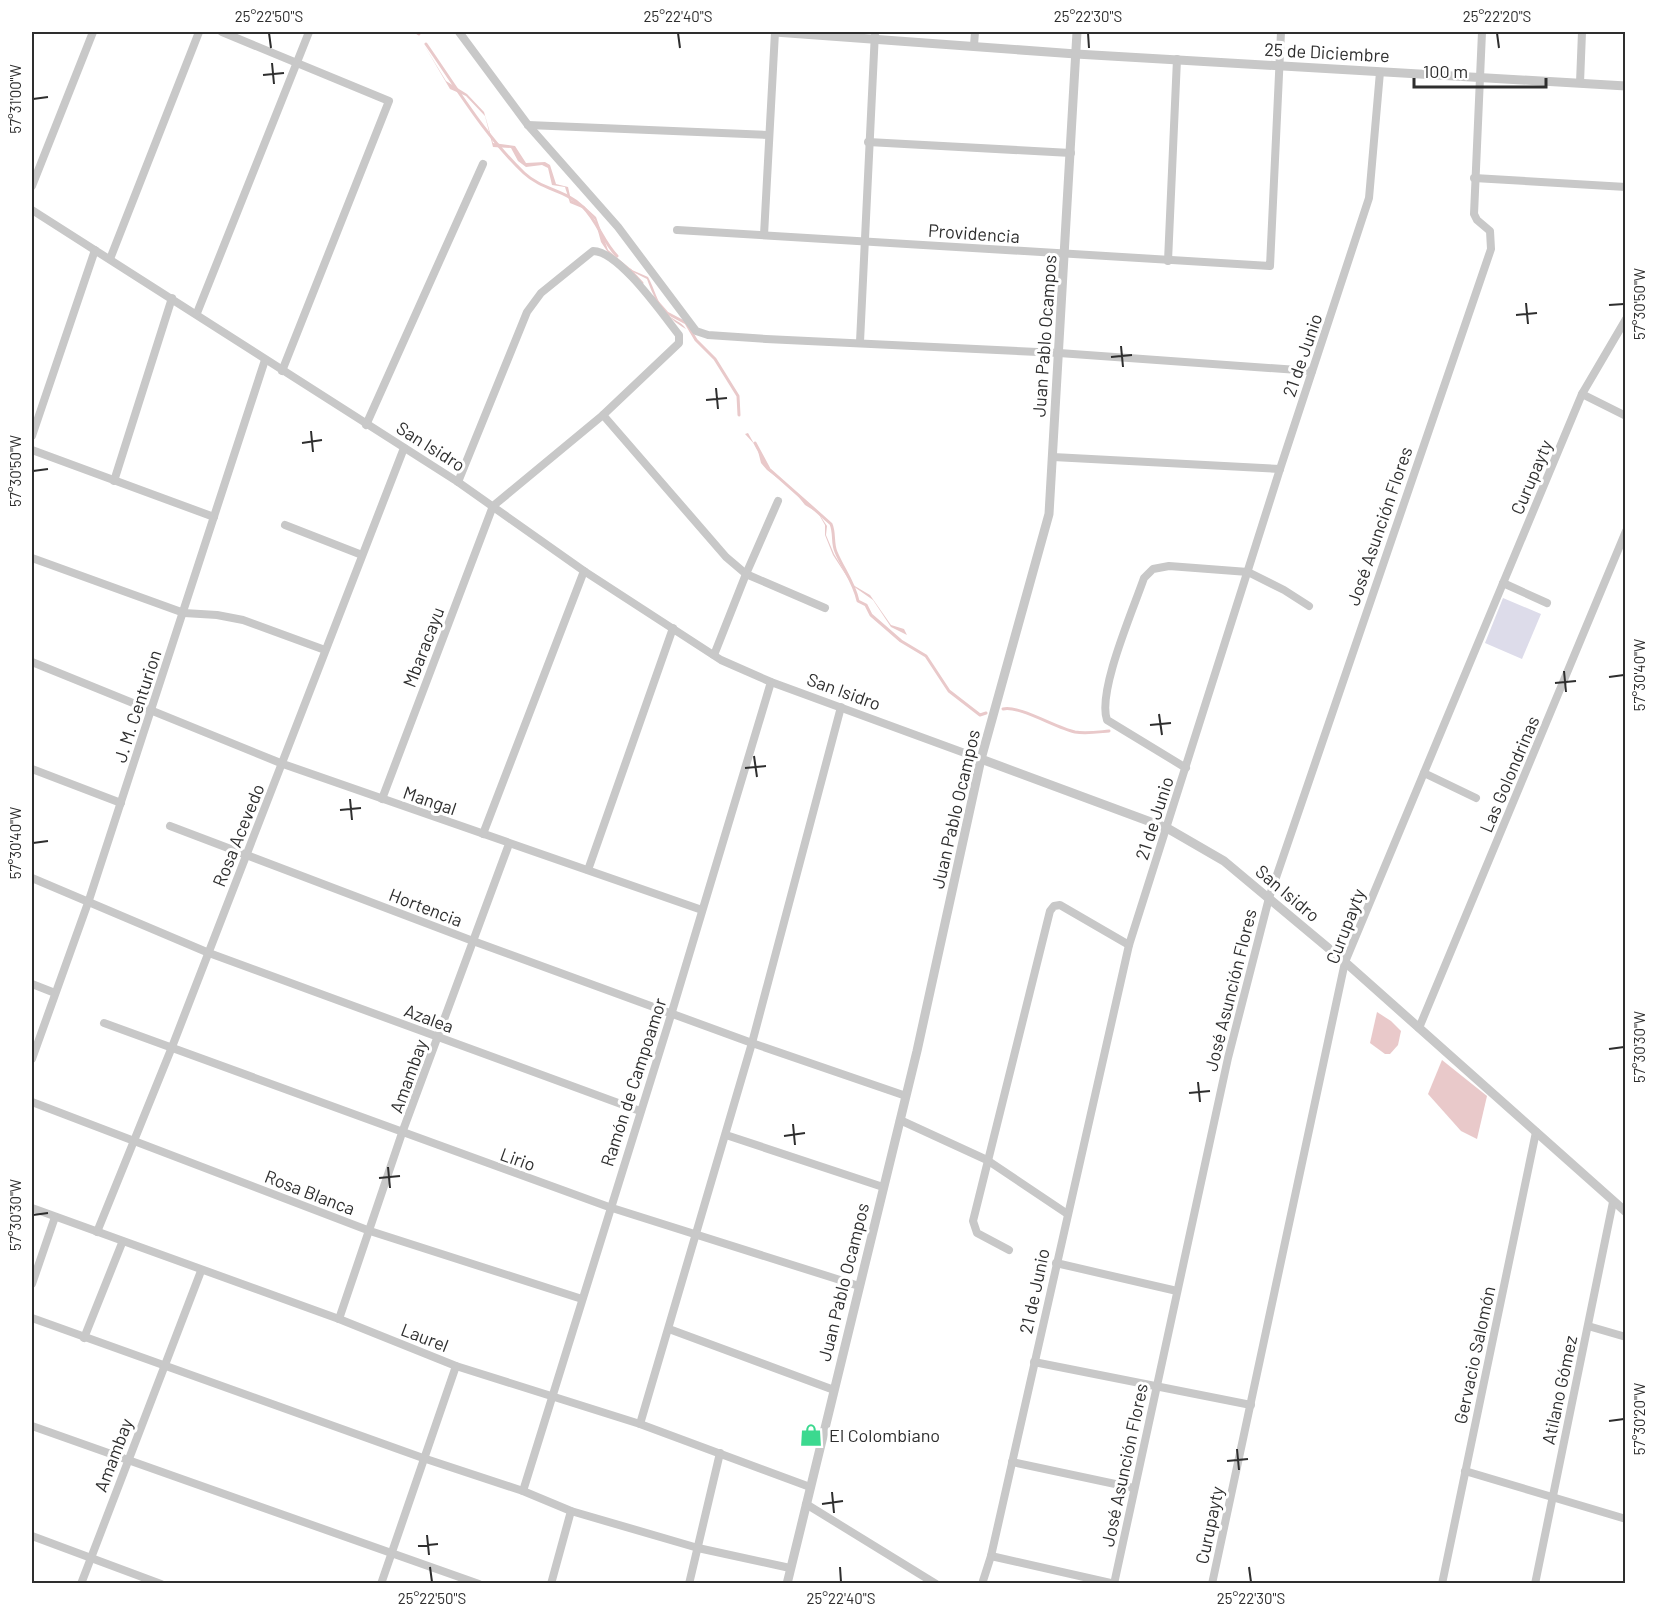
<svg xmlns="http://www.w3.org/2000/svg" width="1657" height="1615" font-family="Barlow,sans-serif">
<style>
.green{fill:#dddcea}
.water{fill:#e9c9ca}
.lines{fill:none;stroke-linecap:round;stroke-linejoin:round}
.stream{stroke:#e9c9ca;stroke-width:3}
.minor{stroke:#c8c8c8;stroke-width:8}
.tertiary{stroke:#c8c8c8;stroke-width:9}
.ticks{fill:none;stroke:#2e2e2e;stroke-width:2}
.labels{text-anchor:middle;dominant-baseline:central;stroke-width:6;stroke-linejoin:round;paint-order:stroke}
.street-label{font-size:18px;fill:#2e2e2e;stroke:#fff}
.poi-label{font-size:18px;fill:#2e2e2e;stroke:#fff;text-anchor:start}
.neatline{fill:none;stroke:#2e2e2e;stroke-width:2}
.ticks-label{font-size:15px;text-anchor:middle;fill:#2e2e2e}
</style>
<rect width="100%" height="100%" fill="#fff"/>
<path class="green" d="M1503,598L1541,614L1522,659L1485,643Z"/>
<g class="water">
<path d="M424,45L446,81L467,94L484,112L493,143L515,146L526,163L545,162L550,165L556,184L568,187L571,200L584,206L596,217L608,250L632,270L648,277C655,290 657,302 666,313C672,320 681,321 686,329C665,317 655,302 647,279L631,271L609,254L601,242L595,220L587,210L570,203L565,187L552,185L548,168L542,165L526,167L518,161L511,148L493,147L485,116L466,96L450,89Z"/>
<path d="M748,433L769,470L819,514L827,526L826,535L834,554L853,585L870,595L891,625L904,629L907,635L891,627L873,600L853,586L833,555L825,535V525L818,513L805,505L793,490L767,470L761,463L757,447L745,434Z"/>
<path d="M1377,1012L1391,1021L1401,1031L1398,1045L1390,1054H1385L1370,1043Z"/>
<path d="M1442,1060L1487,1096L1477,1139L1461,1131L1428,1094Z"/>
</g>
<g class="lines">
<g class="stream">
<path d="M416,32L419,34"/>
<path d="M426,44C456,87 485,136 524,173C542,190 566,190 583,207C598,222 603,242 617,256"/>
<path d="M630,270L642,283"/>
<path d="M653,297L667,313L686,323L696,340L715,359L738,396L739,415"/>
<path d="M755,443L769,469L831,524C835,533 832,543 836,552C843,569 854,582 858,601L866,605L871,615L901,641L926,656L949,691L980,715L986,713"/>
<path d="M1003,709C1019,705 1056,728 1075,732C1086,734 1098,732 1109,731"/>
</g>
<g class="minor">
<path d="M222,32L389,101L282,371"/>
<path d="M459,32L528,125L618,227L696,331L708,335L766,339L1059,353L1312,371"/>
<path d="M974,45L975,32"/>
<path d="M1580,83L1582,32"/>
<path d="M528,125L769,135"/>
<path d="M868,142L1071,153"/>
<path d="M1474,178L1626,187"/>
<path d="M32,186L93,32"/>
<path d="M32,210L458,482L584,571L721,660L771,682L981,759"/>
<path d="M677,230L1270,266L1281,32"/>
<path d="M764,235L775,32"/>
<path d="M110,259L199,32"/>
<path d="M1168,261L1177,59"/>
<path d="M197,313L309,32"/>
<path d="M860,342L875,32"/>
<path d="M1582,394L1626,416"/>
<path d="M603,415L726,557L746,574L825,608"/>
<path d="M366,425L483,164"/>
<path d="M32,436L95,250"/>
<path d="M32,450L214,517"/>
<path d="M1053,457L1280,469"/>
<path d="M114,481L172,298"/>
<path d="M285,525L362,555"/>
<path d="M32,558L184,613L217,615L243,620L325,650"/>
<path d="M1503,583L1547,603"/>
<path d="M714,655L746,574L778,501"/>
<path d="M32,662L283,764L702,910"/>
<path d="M841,707L752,1043L906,1096"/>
<path d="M1186,768L1107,720C1097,692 1133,610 1144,578L1153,569L1169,566L1248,572L1284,590L1309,606"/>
<path d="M32,769L121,803"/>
<path d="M1424,773L1476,798"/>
<path d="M382,799L493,506L603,415L679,343V335C663,315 619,251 593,251L541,293L527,312L458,482"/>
<path d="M170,826L473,941L752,1043L640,1424"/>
<path d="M483,834L584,571"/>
<path d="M588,870L673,628"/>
<path d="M32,878L209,953L640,1111"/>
<path d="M32,984L55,993"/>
<path d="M104,1023L609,1207L859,1286"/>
<path d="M1419,1028L1626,531"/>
<path d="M32,1059L89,900L265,360"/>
<path d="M32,1102L370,1231L582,1299"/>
<path d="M900,1120L987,1160L1066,1213"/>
<path d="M726,1135L883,1187"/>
<path d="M32,1208L339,1319L456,1366L640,1424L810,1487"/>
<path d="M97,1232L172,1047L404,448"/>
<path d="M1009,1250L977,1233L973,1221L1050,911L1054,906L1060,905L1129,945"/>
<path d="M1056,1263L1177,1291"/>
<path d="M32,1284L55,1217"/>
<path d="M32,1318L423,1458L523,1491L571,1511L698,1548L790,1568"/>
<path d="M339,1319L402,1133L509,844"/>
<path d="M1588,1326L1626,1337"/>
<path d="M669,1329L834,1390"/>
<path d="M84,1338L122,1243"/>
<path d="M1034,1362L1251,1405"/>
<path d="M32,1426L479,1584"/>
<path d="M1012,1462L1134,1488"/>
<path d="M1465,1471L1626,1519"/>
<path d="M523,1491L671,1015L771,682"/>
<path d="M806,1504L936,1584"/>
<path d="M32,1536L161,1584"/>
<path d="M991,1556L1115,1584"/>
<path d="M81,1584L201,1271"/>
<path d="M381,1584L456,1366"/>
<path d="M551,1584L571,1511"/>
<path d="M689,1584L720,1453"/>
<path d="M982,1584L991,1556L1129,945L1280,469L1369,198L1380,72"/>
<path d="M1114,1584L1228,1058L1269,898L1491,249L1490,231L1477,220L1474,214L1482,32"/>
<path d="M1212,1584L1345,962L1582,394L1626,319"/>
<path d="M1442,1584L1536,1132"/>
<path d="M1535,1584L1613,1202"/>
</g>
<g class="tertiary">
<path d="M775,32L1076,54L1626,86"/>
<path d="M981,759L1167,828L1224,861L1345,962L1626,1212"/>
<path d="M787,1584L917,1051L981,759L1049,514L1077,32"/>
</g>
</g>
<path class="ticks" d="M269,33L271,48M678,33L680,48M1088,33L1089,48M1497,33L1499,48M272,63L274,84M263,75L284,73M33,99L48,97M1526,303L1528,324M1609,305L1624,304M1516,315L1537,313M1121,346L1123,367M1111,357L1132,355M716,388L718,409M706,400L727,398M311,431L313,452M302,443L322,440M33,471L48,469M1564,671L1566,692M1609,677L1624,675M1555,683L1576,681M1159,714L1162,735M1150,725L1171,723M754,756L757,777M745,768L766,766M350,799L352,820M340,810L361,808M33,843L48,841M1609,1049L1624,1047M1198,1082L1200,1102M1189,1093L1210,1091M793,1124L795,1145M784,1136L805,1133M388,1167L390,1188M379,1178L400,1176M33,1215L48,1213M1609,1421L1624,1419M1237,1449L1239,1470M1227,1461L1248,1459M832,1492L834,1513M822,1504L843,1501M427,1535L429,1555M418,1546L438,1544M430,1567L432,1582M840,1567L841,1582M1249,1567L1251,1582"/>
<defs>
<g id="shop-bare" transform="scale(1.8)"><path d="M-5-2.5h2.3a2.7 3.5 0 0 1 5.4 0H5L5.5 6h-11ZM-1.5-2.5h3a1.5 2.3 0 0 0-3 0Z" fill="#3bd98f" stroke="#fff" stroke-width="2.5" paint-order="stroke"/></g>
</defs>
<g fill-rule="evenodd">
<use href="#shop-bare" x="811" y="1435"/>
</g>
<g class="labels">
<g class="street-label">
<text transform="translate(1327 52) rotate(3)">25 de Diciembre</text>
<text transform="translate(974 233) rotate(4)">Providencia</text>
<text transform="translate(1044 336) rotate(-86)">Juan Pablo Ocampos</text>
<text transform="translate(1302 355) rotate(-71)">21 de Junio</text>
<text transform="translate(431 446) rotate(32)">San Isidro</text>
<text transform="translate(1531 477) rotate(-67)">Curupayty</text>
<text transform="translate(1379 526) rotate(-71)">José Asunción Flores</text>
<text transform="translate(423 647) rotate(-69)">Mbaracayu</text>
<text transform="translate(844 691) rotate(20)">San Isidro</text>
<text transform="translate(137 706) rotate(-72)">J. M. Centurion</text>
<text transform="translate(1509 774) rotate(-67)">Las Golondrinas</text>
<text transform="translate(430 800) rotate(19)">Mangal</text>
<text transform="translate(955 809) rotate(-77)">Juan Pablo Ocampos</text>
<text transform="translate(1154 818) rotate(-72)">21 de Junio</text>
<text transform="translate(238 835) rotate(-68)">Rosa Acevedo</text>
<text transform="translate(1288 893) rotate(40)">San Isidro</text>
<text transform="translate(426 907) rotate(21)">Hortencia</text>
<text transform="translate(1345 926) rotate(-69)">Curupayty</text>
<text transform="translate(1230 990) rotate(-76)">José Asunción Flores</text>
<text transform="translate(429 1018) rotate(20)">Azalea</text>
<text transform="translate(408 1076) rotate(-70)">Amambay</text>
<text transform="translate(633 1082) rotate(-72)">Ramón de Campoamor</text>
<text transform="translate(518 1159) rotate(20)">Lirio</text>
<text transform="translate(310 1192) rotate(21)">Rosa Blanca</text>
<text transform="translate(843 1282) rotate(-76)">Juan Pablo Ocampos</text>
<text transform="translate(1034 1291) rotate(-78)">21 de Junio</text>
<text transform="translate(425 1337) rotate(21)">Laurel</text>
<text transform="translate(1474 1355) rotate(-78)">Gervacio Salomón</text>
<text transform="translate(1559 1390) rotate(-78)">Atilano Gómez</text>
<text transform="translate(113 1455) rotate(-69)">Amambay</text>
<text transform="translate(1124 1465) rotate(-78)">José Asunción Flores</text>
<text transform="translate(1209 1525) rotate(-78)">Curupayty</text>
</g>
<g class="poi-label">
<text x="829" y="1435">El Colombiano</text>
</g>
</g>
<rect width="1657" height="1615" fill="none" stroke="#ffffff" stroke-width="66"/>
<path d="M1414 78v9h132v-9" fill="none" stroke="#2e2e2e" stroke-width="3"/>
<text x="1423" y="78" font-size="18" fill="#2e2e2e" stroke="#ffffff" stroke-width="4.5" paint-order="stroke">100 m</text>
<rect x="33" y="33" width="1591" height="1549" class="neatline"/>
<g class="ticks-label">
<text x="269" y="22">25°22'50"S</text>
<text x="678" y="22">25°22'40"S</text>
<text x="1088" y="22">25°22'30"S</text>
<text x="1497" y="22">25°22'20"S</text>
<text transform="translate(16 99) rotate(-90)" y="5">57°31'00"W</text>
<text transform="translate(1640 304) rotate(-90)" y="5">57°30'50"W</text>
<text transform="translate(16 471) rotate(-90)" y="5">57°30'50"W</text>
<text transform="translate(1640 675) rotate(-90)" y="5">57°30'40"W</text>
<text transform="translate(16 843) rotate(-90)" y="5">57°30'40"W</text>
<text transform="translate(1640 1047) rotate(-90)" y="5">57°30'30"W</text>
<text transform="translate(16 1215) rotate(-90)" y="5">57°30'30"W</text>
<text transform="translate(1640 1419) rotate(-90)" y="5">57°30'20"W</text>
<text x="432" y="1604">25°22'50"S</text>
<text x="841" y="1604">25°22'40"S</text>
<text x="1251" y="1604">25°22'30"S</text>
</g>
</svg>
